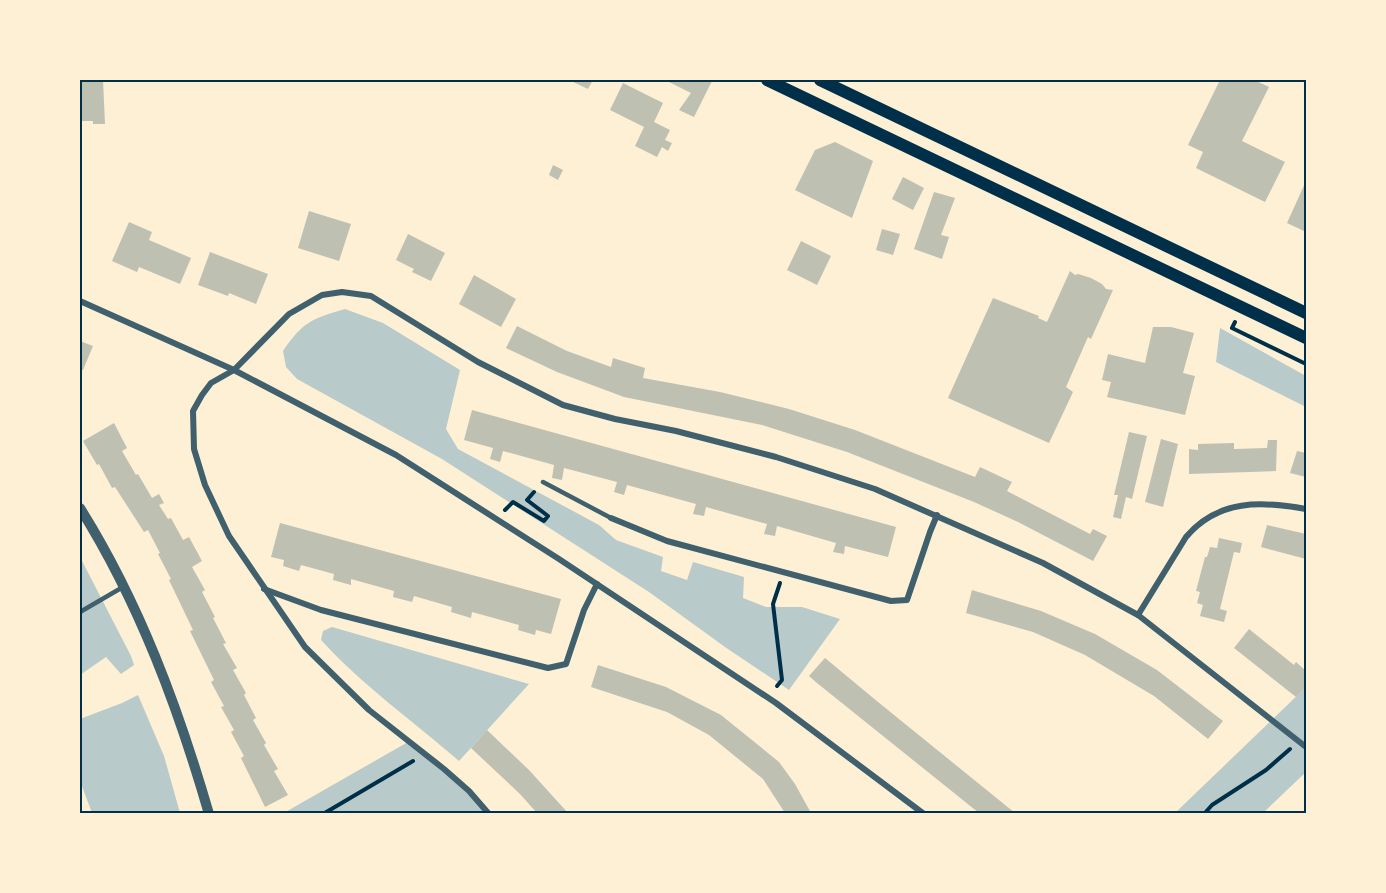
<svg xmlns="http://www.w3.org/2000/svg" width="1386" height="893" font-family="Lato,sans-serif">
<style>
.green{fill:#b9caca}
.building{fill:#bec0b2}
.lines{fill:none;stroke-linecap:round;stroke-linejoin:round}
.path{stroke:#003049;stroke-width:4}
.service{stroke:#3f606c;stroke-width:4.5}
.minor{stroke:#3f606c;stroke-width:6}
.tertiary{stroke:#3f606c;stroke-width:10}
.secondary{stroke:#003049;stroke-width:12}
.neatline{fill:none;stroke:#003049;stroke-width:2}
</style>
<rect width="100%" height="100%" fill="#fdf0d5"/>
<g class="green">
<path d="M345,309L383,323L460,370L446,429L458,449L599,525L616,540L663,557L661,571L687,580L693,562L744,577L743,598L766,607H802L840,619L789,690L725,647L649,592L442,459L297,379L286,367L283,351C303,322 311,319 345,309Z"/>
<path d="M1220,328L1306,376V407L1216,362Z"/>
<path d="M80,557L131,656L134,665L121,674L106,657L80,675Z"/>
<path d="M332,627L529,684L459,761C413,721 362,685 321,640L323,631Z"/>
<path d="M1306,687V772L1263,813L1174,814Z"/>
<path d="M138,695L164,756L180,813H92L80,781V719L122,703Z"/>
<path d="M408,742L425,754L489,814H282Z"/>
</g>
<g class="building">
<path d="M80,80H103L105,124H93V121H80Z"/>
<path d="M569,80H593L588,89Z"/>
<path d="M668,80L712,81L694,117L679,110L691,93L667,81Z"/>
<path d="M1220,80H1254L1269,87L1242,141L1285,162L1265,202L1196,168L1203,152L1188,145Z"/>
<path d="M623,83L663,103L654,122L670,130L665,140L672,143L668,151L662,147L657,157L635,146L644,127L610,110Z"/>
<path d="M835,142L873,161L852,218L795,190L815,150Z"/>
<path d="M553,165L563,170L558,180L549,175Z"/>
<path d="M903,177L924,188L913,210L892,199Z"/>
<path d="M1306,181V232L1287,223Z"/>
<path d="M934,192L955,198L941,235L949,237L942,259L914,249Z"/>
<path d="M309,211L351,224L339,261L298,248Z"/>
<path d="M129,222L152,232L149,240L191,258L180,284L139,267L137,272L112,261Z"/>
<path d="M882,229L900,234L893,255L876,250Z"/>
<path d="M408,234L445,253L431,281L412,272L414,269L396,260Z"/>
<path d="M801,241L831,256L817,285L787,270Z"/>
<path d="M210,252L268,274L256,304L229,293L228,296L198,285Z"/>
<path d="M1070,271L1075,275L1078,274L1091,278L1102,284L1106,289L1113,290L1091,339L1088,337L1066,387L1073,392L1049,443L948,398L993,298L1039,316L1038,318L1047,322Z"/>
<path d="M474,275L516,299L501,327L459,304Z"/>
<path d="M517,326L567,351L611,367L613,358L645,368L643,378L720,392L789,409L855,430L975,477L980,467L1012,482L1007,491L1090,534L1093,529L1107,536L1093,561L1018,522L974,502L847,452L762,425L624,397L557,372L506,348Z"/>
<path d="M1153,327H1171L1194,333L1183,373L1195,376L1185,415L1107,397L1111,382L1102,380L1108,354L1145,363Z"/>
<path d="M80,341L93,346L83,370L80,369Z"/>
<path d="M472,410L896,527L888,557L845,546L844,554L833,552L836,543L777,526L775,536L764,534L767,524L706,507L704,516L693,514L696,504L627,485L624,495L614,492L617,482L564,468L562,480L552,478L554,465L503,451L500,462L490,459L493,448L464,440Z"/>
<path d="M114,423L127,448L122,451L136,475L138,474L152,498L159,494L164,503L159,505L168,519L171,518L183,540L189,537L202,561L192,567L205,590L202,592L215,617L213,618L226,643L223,644L237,668L233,670L246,693L244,695L256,718L253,720L266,743L264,745L278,769L274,771L288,795L265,807L241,758L244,756L231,732L234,730L221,707L224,706L211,682L214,680L190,631L193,630L169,580L171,579L158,554L160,553L148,530L144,532L115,487L112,488L99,464L97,465L83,441Z"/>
<path d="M1129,432L1147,436L1132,499L1126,497L1121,519L1113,517L1118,495H1114Z"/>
<path d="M1161,439L1178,444L1163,507L1145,502Z"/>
<path d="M1268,440H1277L1276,471L1189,474V449L1198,450V444L1234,443V449L1267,448Z"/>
<path d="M1297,451L1306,453V477L1290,473Z"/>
<path d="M280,523L561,599L551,634L536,630L535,635L518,630L519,625L472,612L471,618L451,612L452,607L414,596L412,602L393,597L394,591L351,579V585L333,580L334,574L301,565L299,571L283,566L284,560L271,557Z"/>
<path d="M1267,525L1306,534V559L1261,547Z"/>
<path d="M1219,538L1242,543L1240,553L1234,552L1220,609L1227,611L1224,622L1200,616L1203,605L1197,603L1200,592L1196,591L1205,557H1207L1210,547L1217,548Z"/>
<path d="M972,590L1041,611L1095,634L1157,670L1223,721L1208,739L1154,696L1085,655L1033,632L966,613Z"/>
<path d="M1249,629L1294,665L1296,662L1306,671V687L1296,697L1234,648Z"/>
<path d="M825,658L878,702L1015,813H979L817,683L809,676Z"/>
<path d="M598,665L666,687L721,715L779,762L795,784L811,813H785L763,779L709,735L667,712L591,687Z"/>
<path d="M487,730L529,770L568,813H537L520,794L471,748Z"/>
</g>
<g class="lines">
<g class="path">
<path d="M1235,322L1232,328L1306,364"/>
<path d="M505,510L513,502L544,521L548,516L527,500L534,492"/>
<path d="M777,686L782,680L773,604L780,583"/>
<path d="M323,814L413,761"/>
<path d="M1204,814L1212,805L1266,770L1290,749"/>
</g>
<g class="service">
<path d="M543,482L611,518"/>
<path d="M80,612L123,587"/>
</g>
<g class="minor">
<path d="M80,301L234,370L396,455L559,559L776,703L924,814"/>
<path d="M611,518L667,541L891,601L907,600L930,532L937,515"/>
<path d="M264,589L321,610L548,668L566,664L584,610L597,584"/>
<path d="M1138,615L1186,537C1218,499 1262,501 1306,509"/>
<path d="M489,814L469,791L444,769L369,710L305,647L229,536L205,485L194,449L193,411L202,395L211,383L234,370L289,314L322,295L342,292L371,296L478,362L563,405L615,419L676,431L776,457L875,489L1043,563L1138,615L1306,747"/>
</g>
<path class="tertiary" d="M80,508C139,602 178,707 209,814"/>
<g class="secondary">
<path d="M767,80L1306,338"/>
<path d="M820,80L1306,313"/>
</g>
</g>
<rect width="1386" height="893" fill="none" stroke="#fdf0d5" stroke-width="162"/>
<rect x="81" y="81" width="1224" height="731" class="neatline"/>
</svg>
